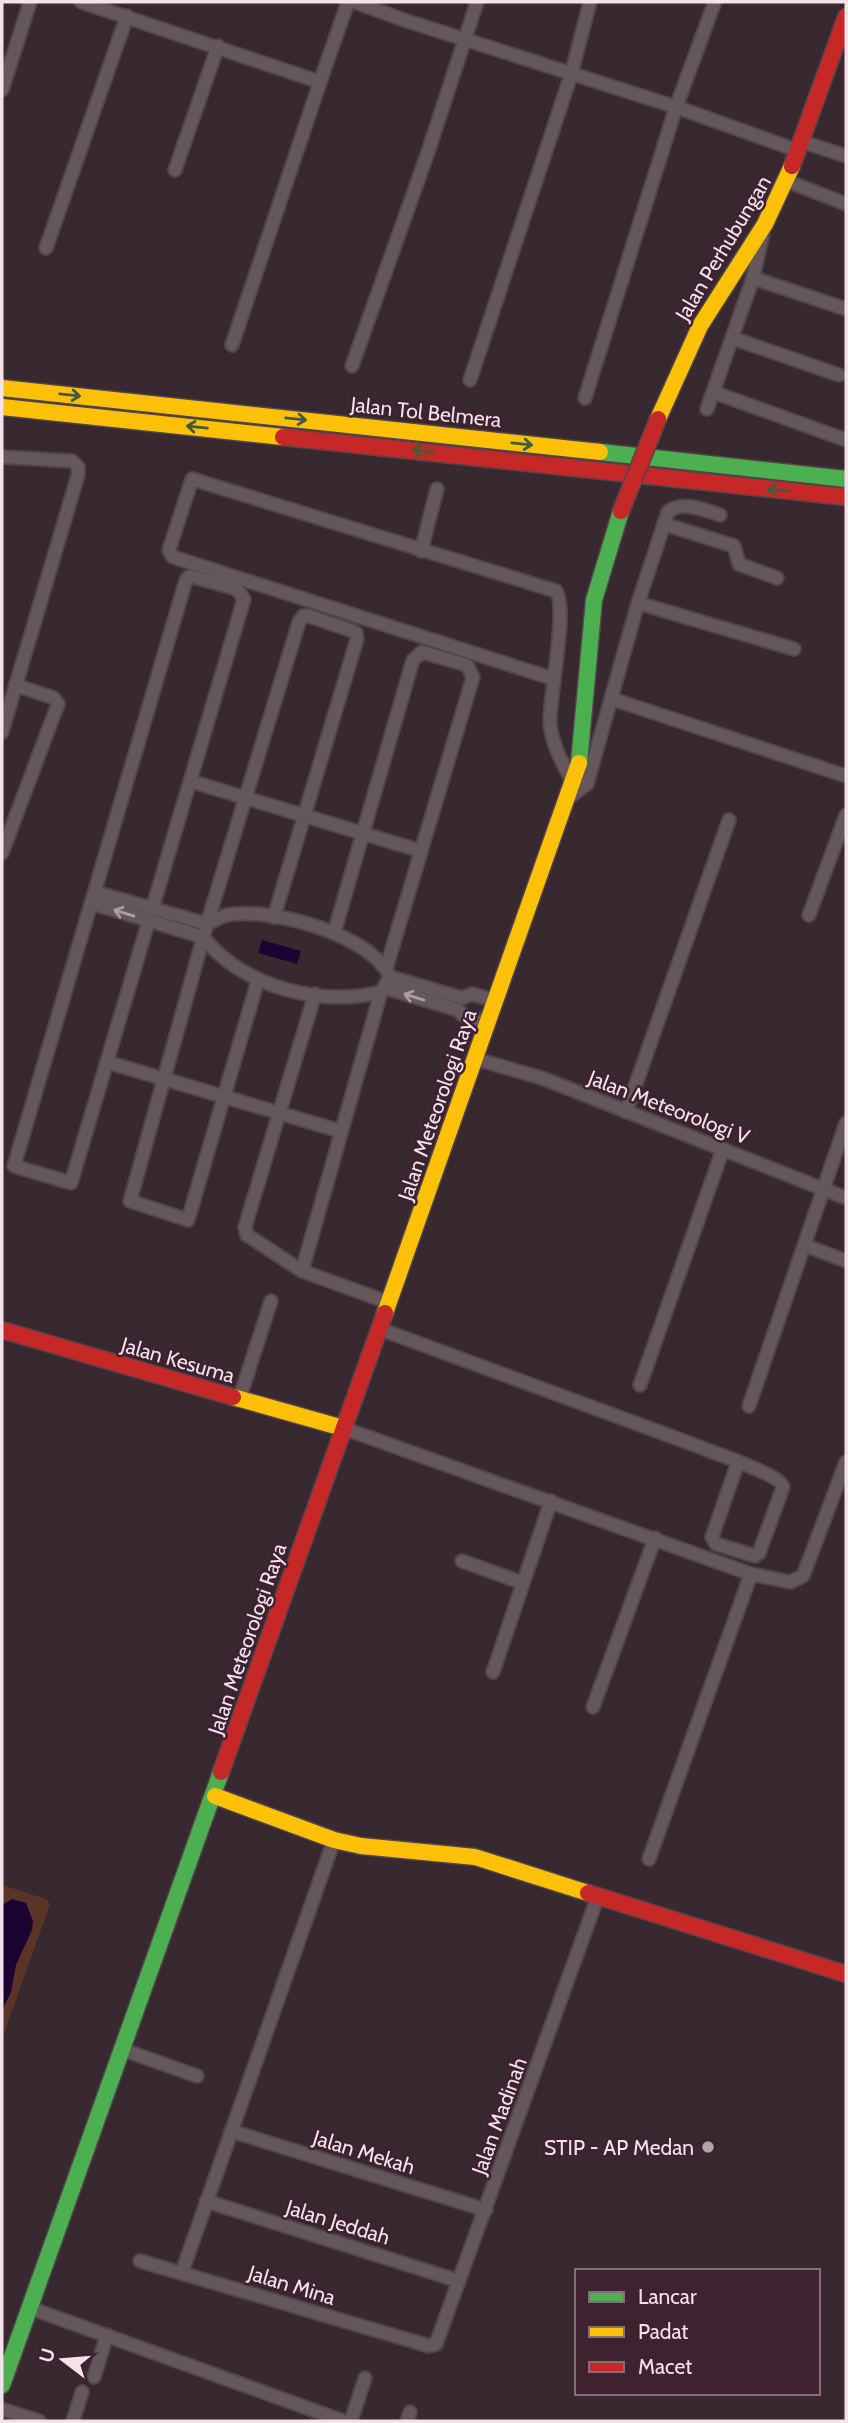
<svg xmlns="http://www.w3.org/2000/svg" width="848" height="2423" font-family="Cabin,sans-serif">
<style>
.green{fill:#5a3527}
.water{fill:#1a0532}
.lines{fill:none;stroke-linecap:round;stroke-linejoin:round}
.street-casing{stroke:#51444a;stroke-width:16}
.fast-casing{stroke:#51444a;stroke-width:19}
.slow-casing{stroke:#51444a;stroke-width:19}
.jam-casing{stroke:#51444a;stroke-width:19}
.street{stroke:#64585d;stroke-width:12}
.fast{stroke:#4caf50;stroke-width:16}
.slow{stroke:#ffc107;stroke-width:16}
.jam{stroke:#c62828;stroke-width:16}
.jam-bridge-casing{stroke:#51444a;stroke-width:19;stroke-linecap:butt}
.jam-bridge{stroke:#c62828;stroke-width:16}
.oneway{stroke:#445a3c}
.oneway2{stroke:#ac9da4}
.poi-dot{fill:#b3a1a9;stroke:#3e222f;stroke-width:2.5}
.labels{text-anchor:middle;dominant-baseline:central;stroke-width:5;stroke-linejoin:round;paint-order:stroke}
.street-label{font-size:21px;fill:#f5e2ea;stroke:#3e222f}
.poi-label{font-size:21px;fill:#f5e2ea;stroke:#3e222f;text-anchor:end}
</style>
<rect width="100%" height="100%" fill="#382830"/>
<path class="green" d="M2,1885L46,1899L50,1904L2,2039Z"/>
<g class="water">
<path d="M262,940L301,951L297,964L258,953Z"/>
<path d="M12,1899L26,1903L33,1921L32,1930L16,1965L11,1992L2,2011V1905Z"/>
</g>
<g class="lines">
<g class="street-casing">
<g id="street">
<path d="M81,2L320,82L348,2"/>
<path d="M355,2L404,20L676,107L799,151"/>
<path d="M2,90L30,2"/>
<path d="M803,142L846,156"/>
<path d="M175,170L218,46"/>
<path d="M787,181L846,204"/>
<path d="M46,248L127,16"/>
<path d="M753,278L846,309"/>
<path d="M732,338L839,375"/>
<path d="M232,345L320,82"/>
<path d="M352,366L428,152L477,2"/>
<path d="M470,380L571,75L590,2"/>
<path d="M713,392L846,440"/>
<path d="M585,398L676,107L714,4"/>
<path d="M707,409L753,278L763,233"/>
<path d="M2,457L72,461L78,467V475L2,732"/>
<path d="M664,524L734,546L739,564L777,578"/>
<path d="M421,551L437,489"/>
<path d="M190,576L237,589L244,599L71,1183L14,1166L186,580Z"/>
<path d="M638,603L794,649"/>
<path d="M554,679L173,557L169,550L192,479L556,591C568,607 550,694 550,719C550,743 564,765 574,785"/>
<path d="M612,699L846,776"/>
<path d="M190,781L421,851"/>
<path d="M570,797L587,784L638,603L668,512C682,500 705,510 720,515"/>
<path d="M2,853L58,704L54,698L15,685"/>
<path d="M91,903L203,937C243,987 320,1007 381,992L390,977C371,934 270,907 227,915C220,917 213,921 207,924L95,892"/>
<path d="M809,915L846,815"/>
<path d="M334,933L413,660L422,652L467,665L473,677L386,969"/>
<path d="M390,977L462,998L472,994L496,1001"/>
<path d="M258,980L188,1220L130,1201L207,924L299,622L303,616H309L350,630L356,633L357,639L274,917"/>
<path d="M386,988L458,1010L464,1016L488,1023"/>
<path d="M315,994L245,1227L247,1235L302,1271L390,1303"/>
<path d="M476,1059L542,1078L846,1198"/>
<path d="M107,1062L340,1131"/>
<path d="M626,1112L729,820"/>
<path d="M804,1245L846,1261"/>
<path d="M302,1271L381,992"/>
<path d="M380,1329L692,1444C708,1451 780,1474 783,1487L759,1553L755,1556L716,1544L712,1537L738,1462"/>
<path d="M640,1385L723,1149"/>
<path d="M239,1400L271,1301"/>
<path d="M749,1406L846,1123"/>
<path d="M343,1428L751,1574L790,1582L803,1576L846,1462"/>
<path d="M462,1561L523,1583"/>
<path d="M493,1672L551,1501"/>
<path d="M593,1707L655,1538"/>
<path d="M649,1859L751,1574"/>
<path d="M121,2049L197,2076"/>
<path d="M231,2131L486,2210"/>
<path d="M206,2201L459,2281"/>
<path d="M140,2261L429,2346L436,2344L598,1896"/>
<path d="M182,2272L334,1840"/>
<path d="M30,2308L343,2421"/>
<path d="M94,2377L107,2335"/>
<path d="M2,2409L39,2421"/>
<path d="M73,2421L82,2392"/>
<path d="M351,2421L365,2378"/>
<path d="M407,2421L410,2412"/>
</g>
</g>
<g class="fast-casing">
<g id="fast">
<path d="M600,452L846,479"/>
<path d="M579,763L594,600L621,511"/>
<path d="M2,2385L221,1772"/>
</g>
</g>
<g class="slow-casing">
<g id="slow">
<path d="M2,388L600,452"/>
<path d="M2,407L283,437"/>
<path d="M658,419L700,326L765,224L792,166"/>
<path d="M385,1313L579,763"/>
<path d="M233,1397L343,1428"/>
<path d="M215,1796L334,1840L361,1846L475,1857L588,1893"/>
</g>
</g>
<g class="jam-casing">
<g id="jam">
<path d="M792,166L846,17"/>
<path d="M283,437L846,497"/>
<path d="M2,1330L233,1397"/>
<path d="M221,1772L385,1313"/>
<path d="M588,1893L846,1974"/>
</g>
</g>
<use href="#street" class="street"/>
<use href="#fast" class="fast"/>
<use href="#slow" class="slow"/>
<use href="#jam" class="jam"/>
<g class="jam-bridge-casing">
<path id="jam-bridge" d="M621,511L658,419"/>
</g>
<use href="#jam-bridge" class="jam-bridge"/>
</g>
<defs><path id="oneway-shaft" d="M-6 0H5M1.5-3L5.5 0L1.5 3" fill="none" stroke-width="1.6" stroke-linecap="round" stroke-linejoin="round" transform="scale(1.75)"/></defs>
<g class="oneway">
<use href="#oneway-shaft" transform="translate(70 395) rotate(6)"/>
<use href="#oneway-shaft" transform="translate(296 419) rotate(6)"/>
<use href="#oneway-shaft" transform="translate(197 427) rotate(-174)"/>
<use href="#oneway-shaft" transform="translate(522 444) rotate(6)"/>
<use href="#oneway-shaft" transform="translate(423 451) rotate(-174)"/>
<use href="#oneway-shaft" transform="translate(778 490) rotate(-174)"/>
</g>
<g class="oneway2">
<use href="#oneway-shaft" transform="translate(124 913) rotate(-163)"/>
<use href="#oneway-shaft" transform="translate(414 997) rotate(-163)"/>
</g>
<circle class="poi-dot" cx="708" cy="2147" r="7"/>
<g class="labels">
<g class="street-label">
<text transform="translate(723 248) rotate(-59)">Jalan Perhubungan</text>
<text transform="translate(426 412) rotate(6)">Jalan Tol Belmera</text>
<text transform="translate(437 1105) rotate(-71)">Jalan Meteorologi Raya</text>
<text transform="translate(669 1107) rotate(21)">Jalan Meteorologi V</text>
<text transform="translate(178 1360) rotate(16)">Jalan Kesuma</text>
<text transform="translate(247 1639) rotate(-71)">Jalan Meteorologi Raya</text>
<text transform="translate(499 2116) rotate(-70)">Jalan Madinah</text>
<text transform="translate(364 2152) rotate(17)">Jalan Mekah</text>
<text transform="translate(338 2222) rotate(17)">Jalan Jeddah</text>
<text transform="translate(292 2285) rotate(17)">Jalan Mina</text>
</g>
<g class="poi-label">
<text x="694" y="2147">STIP - AP Medan</text>
</g>
</g>
<rect width="848" height="2423" fill="none" stroke="#f5e2ea" stroke-width="7"/>
<rect x="575" y="2269" width="245" height="126" fill="#3e222f" stroke="#876f7a" stroke-width="2"/>
<rect x="589" y="2292" width="35" height="10" fill="#4caf50" stroke="#876f7a" stroke-width="2"/>
<text x="638" y="2304" font-size="21" fill="#f5e2ea">Lancar</text>
<rect x="589" y="2327" width="35" height="10" fill="#ffc107" stroke="#876f7a" stroke-width="2"/>
<text x="638" y="2339" font-size="21" fill="#f5e2ea">Padat</text>
<rect x="589" y="2362" width="35" height="10" fill="#c62828" stroke="#876f7a" stroke-width="2"/>
<text x="638" y="2374" font-size="21" fill="#f5e2ea">Macet</text>
<g transform="translate(63 2360) rotate(286)" stroke="#3e222f" stroke-width="5" paint-order="stroke">
<path d="M0-5L12 26L0 18L-12 26Z" fill="#f5e2ea"/>
<text y="-10" font-size="19" font-weight="bold" text-anchor="middle" fill="#f5e2ea">U</text>
</g>
</svg>
